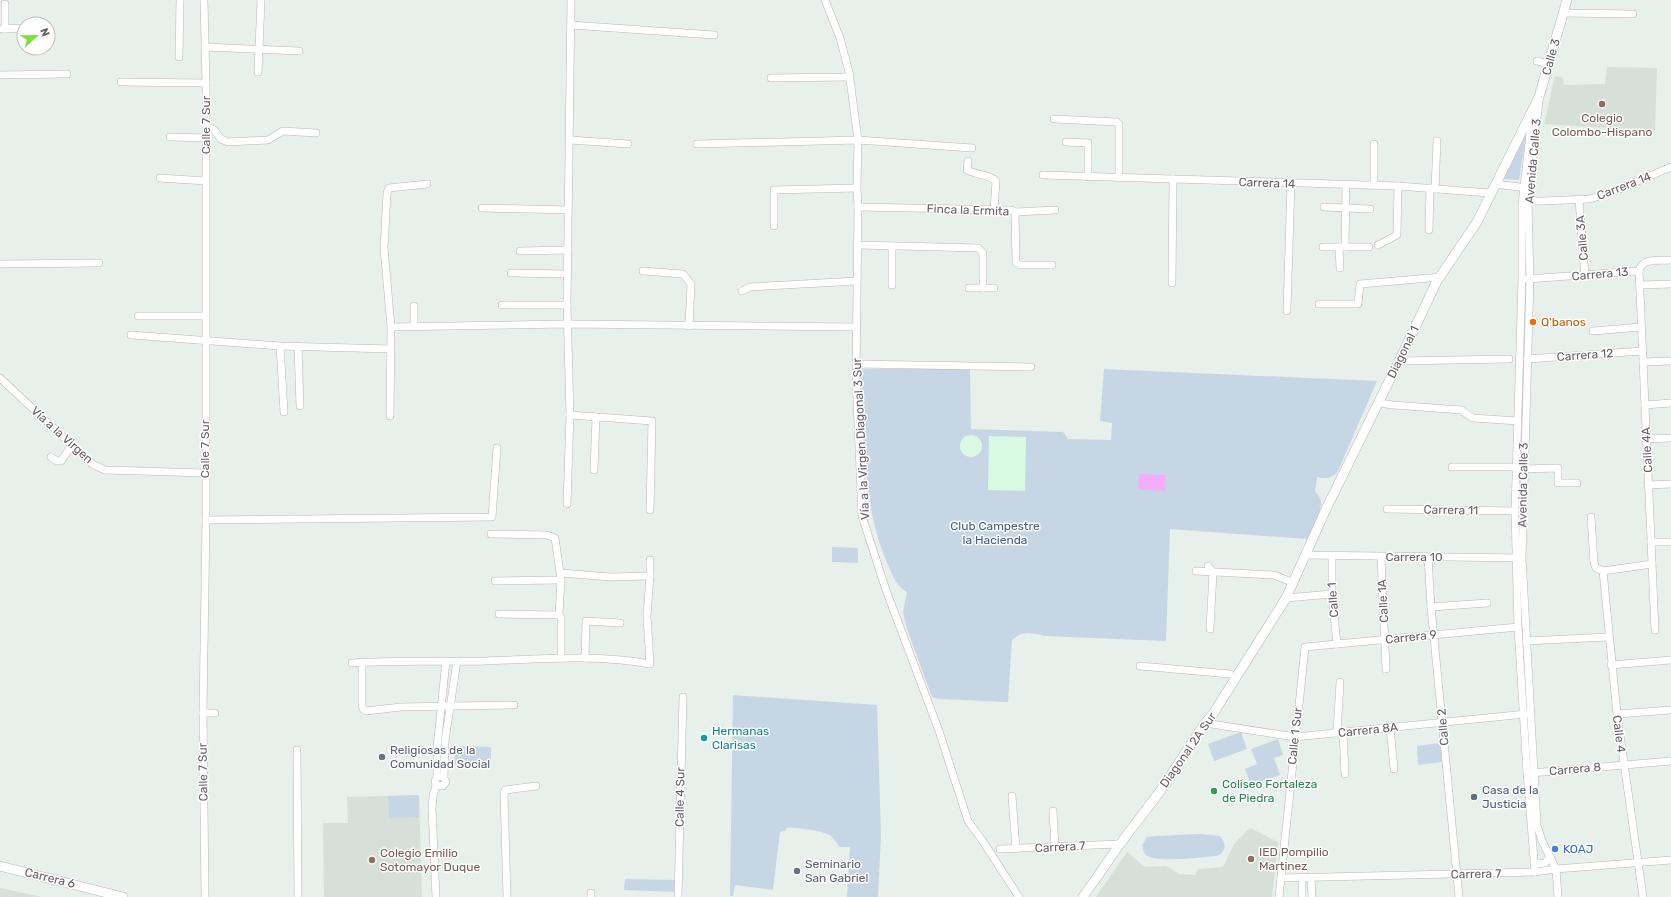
<svg xmlns="http://www.w3.org/2000/svg" width="1671" height="897" font-family="Rubik,sans-serif">
<style>
.education{fill:#d6dfd8}
.green{fill:#c6d6e5}
.sand{fill:#daf9e2}
.water{fill:#f4aef9}
.lines{fill:none;stroke-linecap:round;stroke-linejoin:round}
.minor-casing{stroke:#bbb4ba;stroke-width:8}
.secondary-casing{stroke:#bbb4ba;stroke-width:10}
.minor{stroke:#fff;stroke-width:7}
.secondary{stroke:#fff;stroke-width:9}
.education-dot{fill:#8d6e63;stroke:#fff;stroke-width:1.5}
.food-dot{fill:#e8710a;stroke:#fff;stroke-width:1.5}
.culture-dot{fill:#0f9aa8;stroke:#fff;stroke-width:1.5}
.worship-dot{fill:#6b7280;stroke:#fff;stroke-width:1.5}
.leisure-dot{fill:#2e9e5b;stroke:#fff;stroke-width:1.5}
.service-dot{fill:#5c6f8a;stroke:#fff;stroke-width:1.5}
.shop-dot{fill:#3f7fe0;stroke:#fff;stroke-width:1.5}
.labels{text-anchor:middle;dominant-baseline:central;stroke-width:3;stroke-linejoin:round;paint-order:stroke}
.street-label{font-size:12px;fill:#665f66;stroke:#fff}
.education-label{font-size:12px;fill:#785e54;stroke:#fff;text-anchor:start}
.food-label{font-size:12px;fill:#c56008;stroke:#fff;text-anchor:start}
.park-label{font-size:12px;fill:#3d5f87;stroke:#fff}
.culture-label{font-size:12px;fill:#0d838f;stroke:#fff;text-anchor:start}
.worship-label{font-size:12px;fill:#5b616d;stroke:#fff;text-anchor:start}
.leisure-label{font-size:12px;fill:#27864d;stroke:#fff;text-anchor:start}
.service-label{font-size:12px;fill:#4e5e75;stroke:#fff;text-anchor:start}
.shop-label{font-size:12px;fill:#366cbe;stroke:#fff;text-anchor:start}
</style>
<rect width="100%" height="100%" fill="#e7f0ea"/>
<g class="education">
<path d="M1607,67L1657,68L1655,131L1544,124L1555,76L1563,78L1564,85L1605,84Z"/>
<path d="M419,795L422,897H324L323,823H348L347,797Z"/>
<path d="M1250,828L1278,842L1272,897H1096L1127,852L1145,867L1166,866L1179,874L1195,875L1198,869L1223,867L1234,844Z"/>
<path d="M0,888L42,897H0Z"/>
</g>
<g class="green">
<path d="M1526,135L1519,180L1504,179Z"/>
<path d="M860,369H970L971,429L1063,432L1068,439L1111,440L1112,423L1100,421L1104,369L1377,381L1338,471C1332,479 1326,479 1317,477L1315,492C1330,502 1313,526 1307,539L1170,529L1166,641L1045,636C1032,633 1022,630 1012,640L1008,702L938,699L932,697L908,632L903,613L907,592C896,586 893,576 888,565C861,503 864,435 860,369Z"/>
<path d="M832,547L858,548V563L832,562Z"/>
<path d="M733,695L877,705L881,835L878,897H847L850,847H840C837,843 834,839 831,836C825,831 795,827 787,828L785,831L780,832L773,890L735,885L733,896H730Z"/>
<path d="M1241,732L1247,749L1214,761L1208,744Z"/>
<path d="M1278,739L1283,755L1274,758L1280,775L1251,785L1245,769L1257,764L1251,749Z"/>
<path d="M1440,743L1442,762L1418,765L1417,746Z"/>
<path d="M455,746L491,747V765H455Z"/>
<path d="M419,795V817L389,818L388,796Z"/>
<path d="M1200,834L1220,836C1225,842 1227,847 1221,854L1216,856C1203,857 1152,864 1145,854C1143,852 1143,848 1142,845L1147,837L1155,836Z"/>
<path d="M625,879L675,880L674,892L624,890Z"/>
</g>
<g class="sand">
<circle cx="971" cy="446" r="11"/>
<path d="M989,436L1026,437L1025,491L988,490Z"/>
</g>
<path class="water" d="M1139,474L1166,475L1165,491L1138,489Z"/>
<g class="lines">
<g class="minor-casing">
<g id="minor">
<path d="M204,0L206,83V520L203,713L205,897"/>
<path d="M825,0L840,38L849,72L858,140L857,188L858,207L856,377L862,516L886,590L939,731L968,821L982,840L1019,897"/>
<path d="M1564,13L1633,14"/>
<path d="M571,25L714,35"/>
<path d="M2,29L24,28"/>
<path d="M5,29V4"/>
<path d="M205,47L299,51"/>
<path d="M179,57L180,0"/>
<path d="M1537,61L1549,64"/>
<path d="M258,72L261,0"/>
<path d="M0,75L67,74"/>
<path d="M771,78L849,77"/>
<path d="M121,82L206,83"/>
<path d="M1539,100L1528,201L1530,279L1522,558L1537,825L1542,841L1556,869L1558,897"/>
<path d="M1532,116L1522,205V279L1515,511L1518,627L1527,773L1535,872"/>
<path d="M1054,119L1117,122L1119,124V178"/>
<path d="M206,126L214,130L221,139L228,142L268,140L283,131L316,133"/>
<path d="M170,137L206,138"/>
<path d="M570,140L628,144"/>
<path d="M1066,142L1088,143V177"/>
<path d="M697,144L858,140L972,148"/>
<path d="M968,161L967,170C976,175 988,174 996,181L994,210"/>
<path d="M1043,175L1398,186L1490,193"/>
<path d="M160,178L206,181"/>
<path d="M1495,184L1527,188"/>
<path d="M1374,185V144"/>
<path d="M1435,189L1437,141"/>
<path d="M1579,200L1585,276"/>
<path d="M1524,201H1543L1590,199L1617,190L1671,167"/>
<path d="M858,207L1012,210L1015,212L1055,210"/>
<path d="M1324,207L1370,209"/>
<path d="M482,208L568,210"/>
<path d="M1015,212L1016,263L1020,265H1052"/>
<path d="M774,226V190L857,188"/>
<path d="M1429,230L1430,188"/>
<path d="M858,245L978,248L983,253V288"/>
<path d="M1378,245L1397,235L1398,186"/>
<path d="M1323,247H1369"/>
<path d="M1339,247L1340,268"/>
<path d="M1345,247L1346,185"/>
<path d="M520,251L568,250"/>
<path d="M0,264L99,263"/>
<path d="M643,271L683,274L691,284L689,326"/>
<path d="M511,273L567,274"/>
<path d="M1527,279L1639,271"/>
<path d="M1172,283L1173,179"/>
<path d="M892,285V246"/>
<path d="M1640,285L1671,284"/>
<path d="M969,288H994"/>
<path d="M742,291L750,287L857,281"/>
<path d="M1319,304H1358L1360,284L1441,277"/>
<path d="M502,305H567"/>
<path d="M1287,311L1291,183"/>
<path d="M138,316H205"/>
<path d="M391,327L567,324L856,327"/>
<path d="M414,327V306"/>
<path d="M1593,331L1641,327"/>
<path d="M131,335L280,346L391,349"/>
<path d="M280,346L284,412"/>
<path d="M298,347L300,406"/>
<path d="M1527,359L1643,351"/>
<path d="M1399,361L1509,359"/>
<path d="M1643,362L1671,361"/>
<path d="M856,364L1031,367"/>
<path d="M0,378L92,464L105,470L205,473"/>
<path d="M1379,403L1393,405L1461,410L1473,418L1518,421"/>
<path d="M1645,405L1671,403"/>
<path d="M570,415L652,421L650,510"/>
<path d="M390,416L391,327L384,248L387,193L389,188L427,184"/>
<path d="M1646,439L1671,438"/>
<path d="M51,457L57,461H61L72,445"/>
<path d="M1452,467H1517"/>
<path d="M1523,469L1558,468V483H1577"/>
<path d="M594,470L596,417"/>
<path d="M1648,485L1671,484"/>
<path d="M567,504L570,415L567,305L571,0"/>
<path d="M1387,509L1515,511"/>
<path d="M1591,517L1594,563L1596,568L1603,571"/>
<path d="M206,520L492,517L497,448"/>
<path d="M491,534L547,535L555,538L561,580L559,615L561,618V658"/>
<path d="M1651,542H1671"/>
<path d="M1306,555L1520,558"/>
<path d="M1332,556V594L1337,644"/>
<path d="M1381,557L1386,669"/>
<path d="M1428,557L1431,607L1459,897"/>
<path d="M1208,566L1213,572L1210,629"/>
<path d="M1196,571L1274,575L1294,583"/>
<path d="M1603,571L1617,714L1643,897"/>
<path d="M1603,571L1652,564"/>
<path d="M561,573L610,577L650,576V560"/>
<path d="M495,581L561,580"/>
<path d="M1286,598L1332,594"/>
<path d="M1431,607L1487,603"/>
<path d="M499,614L559,615"/>
<path d="M1655,630L1639,271C1642,257 1660,261 1671,260"/>
<path d="M1526,641L1608,637"/>
<path d="M585,658L586,621L620,623"/>
<path d="M362,662V706L363,709L366,711L401,707L514,705"/>
<path d="M352,663C397,660 441,662 486,661C541,659 596,654 650,664L647,616L650,576"/>
<path d="M1611,665L1671,660"/>
<path d="M1140,666L1230,674"/>
<path d="M203,713H215"/>
<path d="M1617,714L1671,710"/>
<path d="M1205,723L1295,737L1527,714"/>
<path d="M1390,727L1394,769"/>
<path d="M1343,732L1345,774"/>
<path d="M1337,733L1340,682"/>
<path d="M297,750L298,897"/>
<path d="M1531,773L1671,761"/>
<path d="M437,777V748L446,661"/>
<path d="M444,778L442,776L437,777L435,781L436,785L443,786L446,782L444,778L445,741L457,661"/>
<path d="M436,785L433,796L432,808L436,897"/>
<path d="M1012,796L1016,849"/>
<path d="M1053,811L1055,847"/>
<path d="M1000,849L1120,844"/>
<path d="M1534,862L1537,864L1545,863L1550,857"/>
<path d="M1311,877L1312,897"/>
<path d="M1281,878L1535,872L1556,869L1671,860"/>
<path d="M591,893V897"/>
<path d="M507,897L504,795L505,790L536,786"/>
<path d="M678,897L683,697"/>
<path d="M1279,897L1305,647L1518,627"/>
<path d="M1302,897V878"/>
</g>
</g>
<g class="secondary-casing">
<g id="secondary">
<path d="M0,866L123,897"/>
<path d="M1083,897L1120,844L1161,790L1205,723L1213,714L1286,598L1327,507L1399,361L1437,281L1477,222L1539,97L1567,0"/>
</g>
</g>
<use href="#minor" class="minor"/>
<use href="#secondary" class="secondary"/>
</g>
<g class="education-dot">
<circle cx="1602" cy="104" r="4"/>
<circle cx="1251" cy="859" r="4"/>
<circle cx="372" cy="860" r="4"/>
</g>
<circle class="food-dot" cx="1533" cy="322" r="4"/>
<circle class="culture-dot" cx="704" cy="738" r="4"/>
<g class="worship-dot">
<circle cx="382" cy="757" r="4"/>
<circle cx="797" cy="871" r="4"/>
</g>
<circle class="leisure-dot" cx="1214" cy="791" r="4"/>
<circle class="service-dot" cx="1474" cy="797" r="4"/>
<circle class="shop-dot" cx="1555" cy="849" r="4"/>
<g class="labels">
<g class="street-label">
<text transform="translate(1551 57) rotate(-74)">Calle 3</text>
<text transform="translate(206 125) rotate(-90)">Calle 7 Sur</text>
<text transform="translate(1533 161) rotate(-85)">Avenida Calle 3</text>
<text transform="translate(1267 183) rotate(2)">Carrera 14</text>
<text transform="translate(1624 186) rotate(-21)">Carrera 14</text>
<text transform="translate(968 210) rotate(2)">Finca la Ermita</text>
<text transform="translate(1582 238) rotate(-95)">Calle 3A</text>
<text transform="translate(1600 274) rotate(-5)">Carrera 13</text>
<text transform="translate(1403 352) rotate(-64)">Diagonal 1</text>
<text transform="translate(1585 355) rotate(-4)">Carrera 12</text>
<text transform="translate(62 435) rotate(42)">Vía a la Virgen</text>
<text transform="translate(861 439) rotate(-93)">Vía a la Virgen Diagonal 3 Sur</text>
<text transform="translate(205 449) rotate(-90)">Calle 7 Sur</text>
<text transform="translate(1647 450) rotate(-93)">Calle 4A</text>
<text transform="translate(1523 485) rotate(-89)">Avenida Calle 3</text>
<text transform="translate(1451 510) rotate(1)">Carrera 11</text>
<text x="1414" y="557">Carrera 10</text>
<text transform="translate(1333 600) rotate(-94)">Calle 1</text>
<text transform="translate(1383 601) rotate(-93)">Calle 1A</text>
<text transform="translate(1411 637) rotate(-6)">Carrera 9</text>
<text transform="translate(1443 727) rotate(-95)">Calle 2</text>
<text transform="translate(1368 730) rotate(-6)">Carrera 8A</text>
<text transform="translate(1619 734) rotate(83)">Calle 4</text>
<text transform="translate(1295 736) rotate(-84)">Calle 1 Sur</text>
<text transform="translate(1188 750) rotate(-55)">Diagonal 2A Sur</text>
<text transform="translate(1575 769) rotate(-5)">Carrera 8</text>
<text transform="translate(203 772) rotate(-91)">Calle 7 Sur</text>
<text transform="translate(680 797) rotate(-89)">Calle 4 Sur</text>
<text transform="translate(1060 847) rotate(-3)">Carrera 7</text>
<text transform="translate(1476 874) rotate(-1)">Carrera 7</text>
<text transform="translate(50 878) rotate(14)">Carrera 6</text>
</g>
<g class="education-label">
<text x="1602" y="118" text-anchor="middle">Colegio<tspan x="1602" dy="14">Colombo-Hispano</tspan></text>
<text x="1259" y="852">IED Pompilio<tspan x="1259" dy="14">Martinez</tspan></text>
<text x="380" y="853">Colegio Emilio<tspan x="380" dy="14">Sotomayor Duque</tspan></text>
</g>
<g class="food-label">
<text x="1541" y="322">Q'banos</text>
</g>
<g class="park-label">
<text x="995" y="526">Club Campestre<tspan x="995" dy="14">la Hacienda</tspan></text>
</g>
<g class="culture-label">
<text x="712" y="731">Hermanas<tspan x="712" dy="14">Clarisas</tspan></text>
</g>
<g class="worship-label">
<text x="390" y="750">Religiosas de la<tspan x="390" dy="14">Comunidad Social</tspan></text>
<text x="805" y="864">Seminario<tspan x="805" dy="14">San Gabriel</tspan></text>
</g>
<g class="leisure-label">
<text x="1222" y="784">Coliseo Fortaleza<tspan x="1222" dy="14">de Piedra</tspan></text>
</g>
<g class="service-label">
<text x="1482" y="790">Casa de la<tspan x="1482" dy="14">Justicia</tspan></text>
</g>
<g class="shop-label">
<text x="1563" y="849">KOAJ</text>
</g>
</g>
<g transform="translate(36 36) rotate(68)"><circle r="19" fill="#ffffff" stroke="#c2bfc2"/>
<path d="M0-3L7 15L0 10L-7 15Z" fill="#82de3f"/>
<text y="-6" font-size="11" font-weight="bold" text-anchor="middle" fill="#665f66">N</text>
</g>
</svg>
